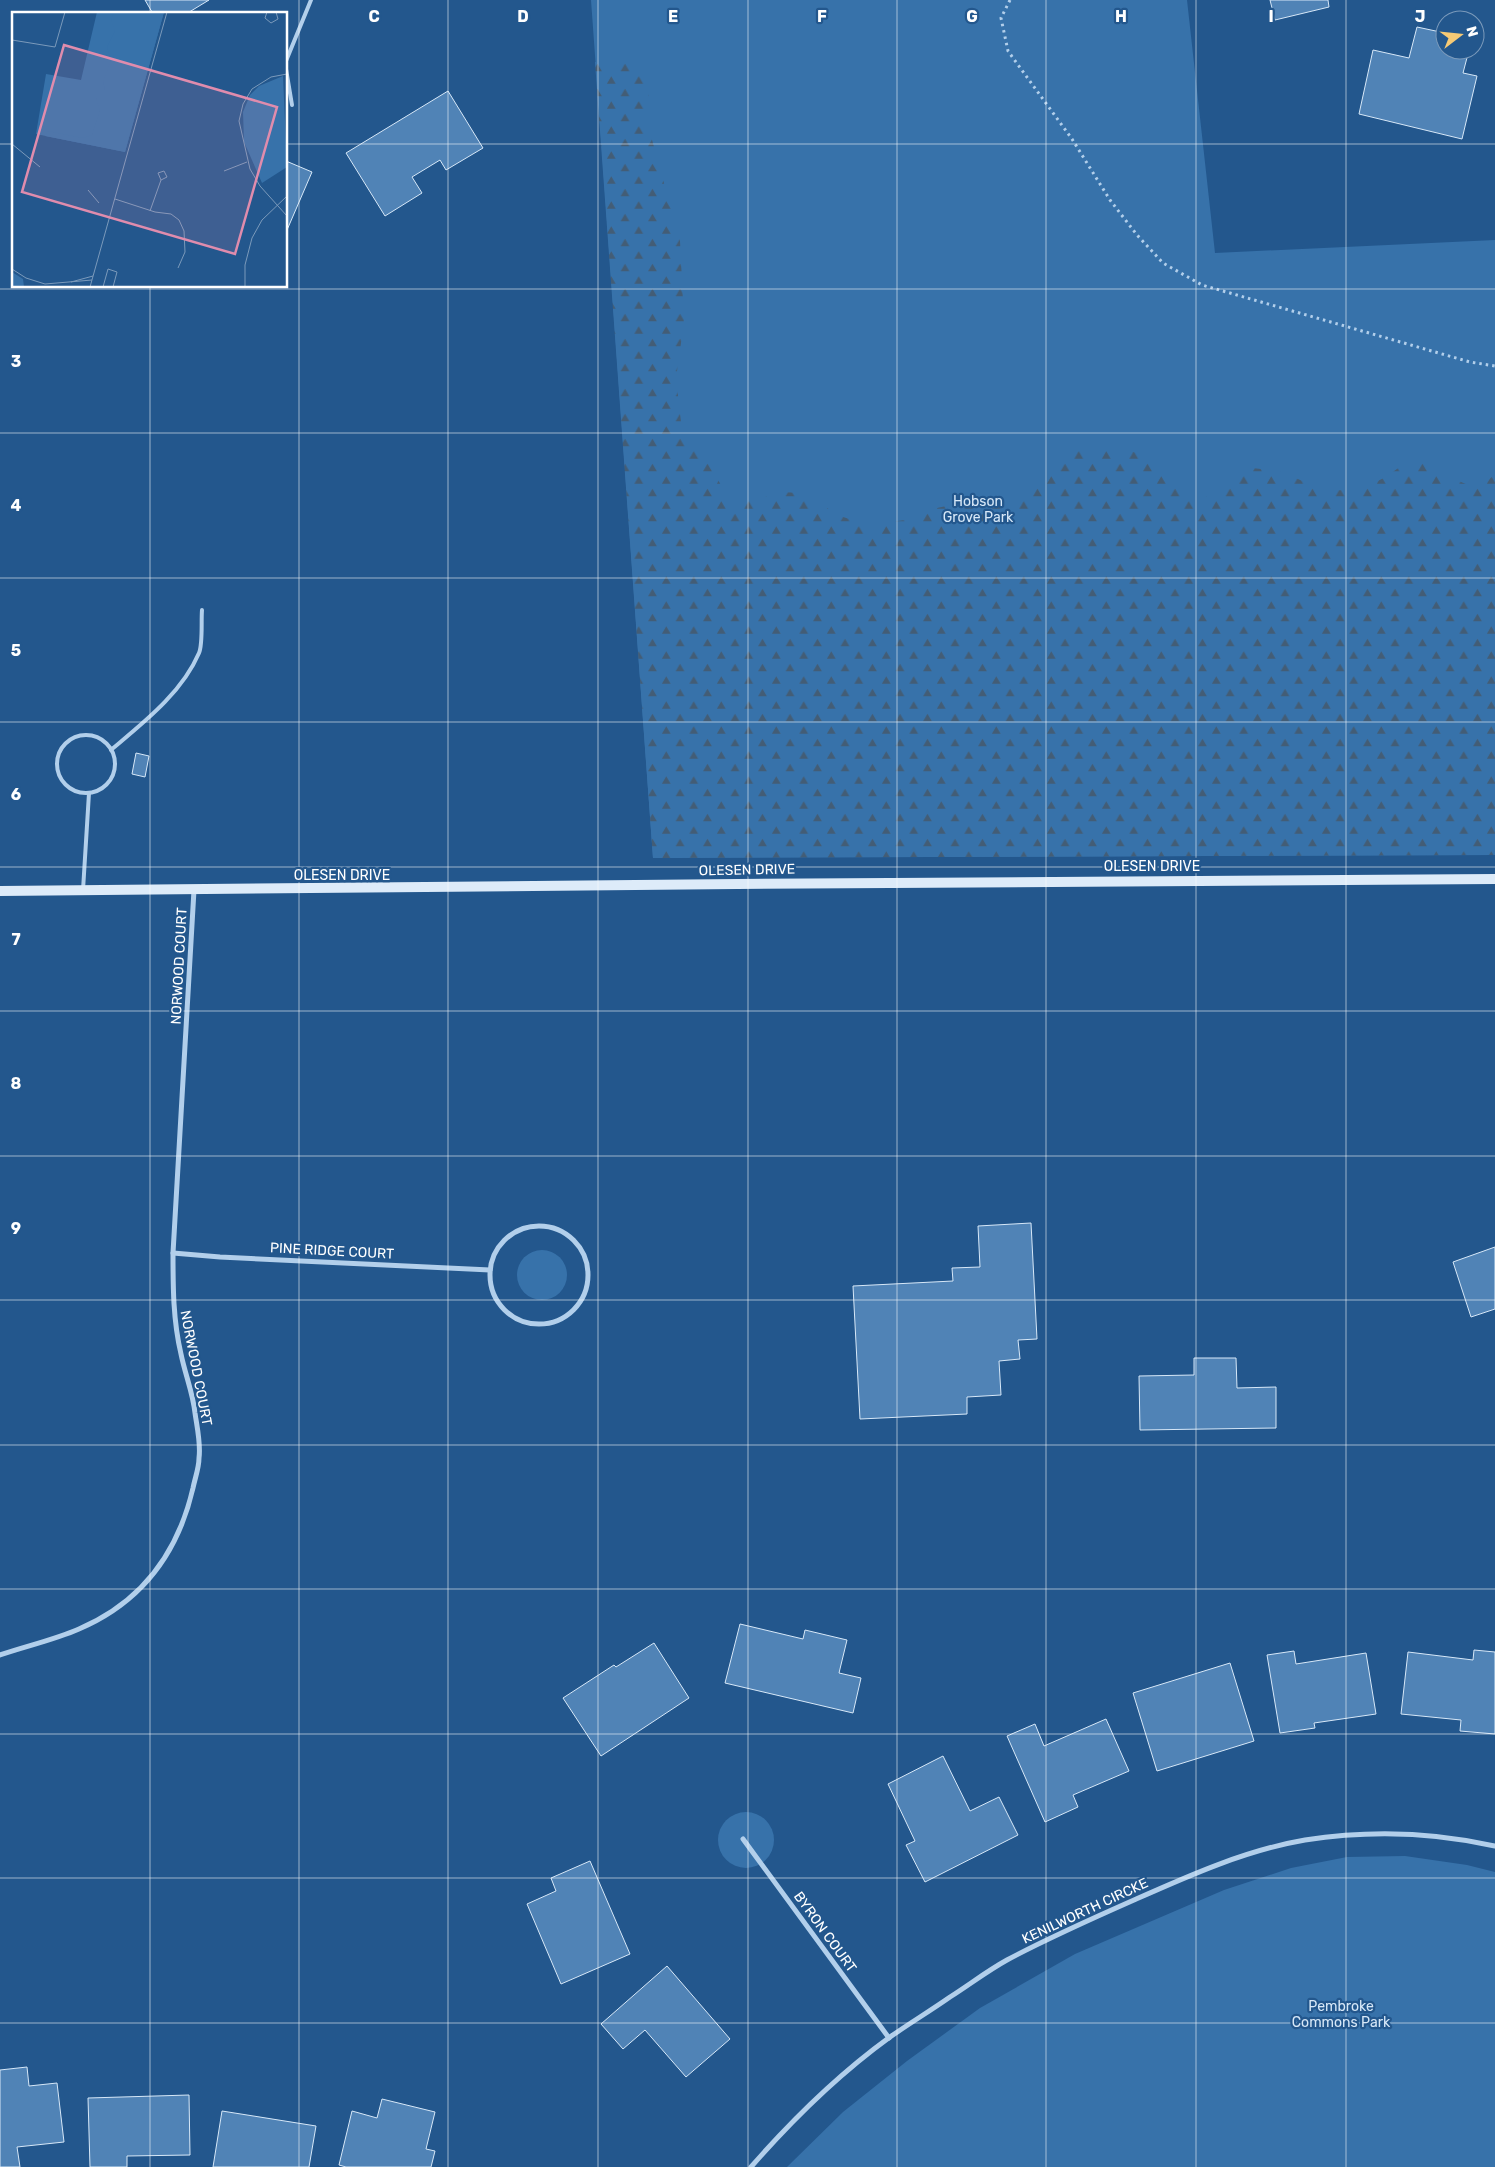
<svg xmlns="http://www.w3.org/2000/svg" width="1495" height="2167" font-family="Rubik,sans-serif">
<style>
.green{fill:#3772aa}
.forest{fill:url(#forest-firs)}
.building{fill:#5083b6;stroke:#d7e8f8}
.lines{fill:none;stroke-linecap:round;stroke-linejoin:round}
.path{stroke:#b2cfeb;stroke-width:3;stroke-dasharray:2.5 4;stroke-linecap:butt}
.lane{stroke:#b2cfeb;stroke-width:4}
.street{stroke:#b2cfeb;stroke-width:5}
.secondary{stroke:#ddebf9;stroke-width:10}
.grid{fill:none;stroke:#fff;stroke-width:1;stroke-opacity:0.55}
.labels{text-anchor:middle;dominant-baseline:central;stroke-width:4.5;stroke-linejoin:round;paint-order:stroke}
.park-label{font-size:14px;fill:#d7e8f8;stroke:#23578d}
.street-label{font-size:14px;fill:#fff;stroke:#23578d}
.inset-road{fill:none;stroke:#7b9abb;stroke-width:1}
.view{fill:#e08cad;fill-opacity:0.15;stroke:#e08cad;stroke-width:2.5}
.inset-edge{fill:none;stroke:#fff;stroke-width:2.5}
.grid-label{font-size:16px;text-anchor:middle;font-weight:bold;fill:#fff;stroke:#23578d;stroke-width:4.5;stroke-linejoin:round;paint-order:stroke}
</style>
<defs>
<pattern id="forest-firs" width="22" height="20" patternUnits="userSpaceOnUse" patternTransform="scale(1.25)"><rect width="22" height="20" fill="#3772aa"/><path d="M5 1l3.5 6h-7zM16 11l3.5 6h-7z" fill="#435d76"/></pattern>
</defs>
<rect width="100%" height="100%" fill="#23578d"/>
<g class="green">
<path d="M591,0H1187L1215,253L1495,240V855L653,858Z"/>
<circle cx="542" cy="1275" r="25"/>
<circle cx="746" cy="1840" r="28"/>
<path d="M1405,1856L1467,1865L1495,1872V2167H787L843,2112L907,2061L980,2008L1075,1954L1224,1890L1291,1868L1347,1857Z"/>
</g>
<path class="forest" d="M595,62L625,63L645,78L649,89L646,118L680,241L684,322L676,378L682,431L711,467L729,500H756L779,492L802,493L840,516L868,525L905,520L932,509L956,504L983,511L1015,501L1034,485L1049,464L1081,447L1119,448L1141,454L1181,493L1197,500L1225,490L1252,468L1279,471L1326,491L1360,489L1384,478L1407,462L1426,461L1445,475L1468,485L1484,484L1495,474V855L653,858Z"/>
<g class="building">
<path d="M145,0H209L186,14H150L152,12Z"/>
<path d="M1270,0H1328L1329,7L1275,20Z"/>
<path d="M1417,27L1445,33V50H1469L1463,73L1477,76L1462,139L1359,114L1373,50L1409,58Z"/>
<path d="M448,91L483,148L446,170L440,160L412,177L422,193L385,216L346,153Z"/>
<path d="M286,161L312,172L287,230H286Z"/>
<path d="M136,753L149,756L145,777L132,774Z"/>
<path d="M1031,1223L1037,1339L1018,1340L1020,1359L999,1361L1001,1395L967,1397V1414L860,1419L853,1286L953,1281L952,1268L980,1267L978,1226Z"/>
<path d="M1495,1247V1309L1471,1317L1453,1262Z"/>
<path d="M1194,1358H1236L1237,1388L1276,1387V1428L1140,1430L1139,1376L1194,1375Z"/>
<path d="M740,1624L803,1639L805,1630L847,1640L839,1673L861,1678L853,1713L725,1683Z"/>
<path d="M654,1643L689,1698L601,1756L563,1698L614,1665L616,1667Z"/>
<path d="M1474,1650L1495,1652V1734L1460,1731L1461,1720L1401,1714L1408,1652L1473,1660Z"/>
<path d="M1294,1651L1296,1664L1366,1653L1376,1714L1314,1723L1315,1728L1280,1733L1267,1655Z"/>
<path d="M1230,1663L1254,1741L1157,1771L1133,1693Z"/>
<path d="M1106,1719L1129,1771L1073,1795L1078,1807L1045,1822L1007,1736L1035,1724L1044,1746Z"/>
<path d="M943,1756L970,1811L999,1797L1018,1835L925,1882L906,1845L915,1841L888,1784Z"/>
<path d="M590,1861L630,1954L561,1984L527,1904L556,1891L551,1878Z"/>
<path d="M667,1966L730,2039L686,2077L645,2030L623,2049L601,2024Z"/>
<path d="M27,2067L29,2086L57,2083L64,2142L17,2147L20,2167H0V2070Z"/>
<path d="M189,2095L190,2155L127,2156V2167H90L88,2098Z"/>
<path d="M382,2099L435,2112L426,2149L435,2151L431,2167H346L339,2165L352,2111L377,2118Z"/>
<path d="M222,2111L316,2126L309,2167H213Z"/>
</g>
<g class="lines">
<path class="path" d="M1010,0L1001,18L1008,51L1072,139L1110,200L1137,235L1163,263L1202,285L1470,362L1495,366"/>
<g class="lane">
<path d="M286,61L311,0"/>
<path d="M286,69L292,105"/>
<circle cx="86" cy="764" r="29"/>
<path d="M111,750C143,723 182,693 199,653C203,644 201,621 202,610"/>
<path d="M83,890L89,793"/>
</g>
<g class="street">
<circle cx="539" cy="1275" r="49"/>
<path d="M173,1253L220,1257L490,1270"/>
<path d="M0,1655C26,1646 54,1640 79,1629C142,1602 178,1553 193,1488C195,1478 199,1468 199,1458C201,1444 197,1427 195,1413C193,1393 185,1374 181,1354C173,1320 173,1287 173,1253L194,890"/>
<path d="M743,1839L889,2038"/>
<path d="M751,2167C792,2120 839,2074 890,2037C910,2023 930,2011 950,1997C969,1985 987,1971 1007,1960C1048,1938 1091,1919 1134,1900C1188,1876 1246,1850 1305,1840C1368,1830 1433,1832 1495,1846"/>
</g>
<path class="secondary" d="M0,891C498,887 997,880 1495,879"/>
</g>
<path class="grid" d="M150,0V14M299,0V2167M448,0V2167M598,0V2167M748,0V2167M897,0V2167M1046,0V2167M1196,0V2167M1346,0V2167M0,144H14M286,144H1495M150,286V2167M0,289H1495M0,433H1495M0,578H1495M0,722H1495M0,867H1495M0,1011H1495M0,1156H1495M0,1300H1495M0,1445H1495M0,1589H1495M0,1734H1495M0,1878H1495M0,2023H1495"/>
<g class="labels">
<g class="park-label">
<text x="978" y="501">Hobson<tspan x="978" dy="16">Grove Park</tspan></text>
<text x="1341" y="2006">Pembroke<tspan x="1341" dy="16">Commons Park</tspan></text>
</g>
<g class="street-label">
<text x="1152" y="866">OLESEN DRIVE</text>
<text transform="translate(747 870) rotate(-1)">OLESEN DRIVE</text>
<text x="342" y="875">OLESEN DRIVE</text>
<text transform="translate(179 966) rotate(-87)">NORWOOD COURT</text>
<text transform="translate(332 1251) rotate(3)">PINE RIDGE COURT</text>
<text transform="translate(196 1368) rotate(79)">NORWOOD COURT</text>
<text transform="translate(1085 1911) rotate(-25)">KENILWORTH CIRCKE</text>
<text transform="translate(825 1932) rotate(54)">BYRON COURT</text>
</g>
</g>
<g transform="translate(12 12)">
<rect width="275" height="275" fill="#23578d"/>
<path d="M85,0H152L113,140L24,122L34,62L69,68ZM271,64L275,155L250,171L232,130L231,100L238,83L247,74ZM0,260L11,267L12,275H0Z" fill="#3772aa"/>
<path d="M102,0H152L113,140L33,124L36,119L71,126L80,123L88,98L84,87L93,77L91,70L99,48L95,35L103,19L99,8Z" fill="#3772aa"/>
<path class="inset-road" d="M255,0L253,6L259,11L266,7L264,0M0,28L43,35L53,0M275,62L259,65L240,77L231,92L227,109L238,157L248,174L275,204M0,132L28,155M212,159L235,150M76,178L87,191M103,187L143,200L159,202L167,208L172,219L173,240L166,256M138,199L149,168L146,161L152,159L155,165L149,168M0,257L14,266L33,272L80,268M59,270L81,264M78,275L155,0M91,275L96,257L105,260L101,275M233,275V253L240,226L250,208L275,184"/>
<path class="view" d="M52,33L265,95L223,242L10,180Z"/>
<rect width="275" height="275" class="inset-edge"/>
</g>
<g class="grid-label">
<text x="374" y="22">C</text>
<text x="523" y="22">D</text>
<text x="673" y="22">E</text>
<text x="822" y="22">F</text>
<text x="972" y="22">G</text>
<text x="1121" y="22">H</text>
<text x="1271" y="22">I</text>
<text x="1420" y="22">J</text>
<text x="16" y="367">3</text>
<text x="16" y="511">4</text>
<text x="16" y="656">5</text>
<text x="16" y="800">6</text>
<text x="16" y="945">7</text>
<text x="16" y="1089">8</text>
<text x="16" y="1234">9</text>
</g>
<g transform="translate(1460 35) rotate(74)"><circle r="24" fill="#23578d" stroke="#7b9abb"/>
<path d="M0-4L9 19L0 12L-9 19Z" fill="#f6ca75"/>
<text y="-8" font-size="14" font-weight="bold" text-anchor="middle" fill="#ffffff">N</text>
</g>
</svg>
